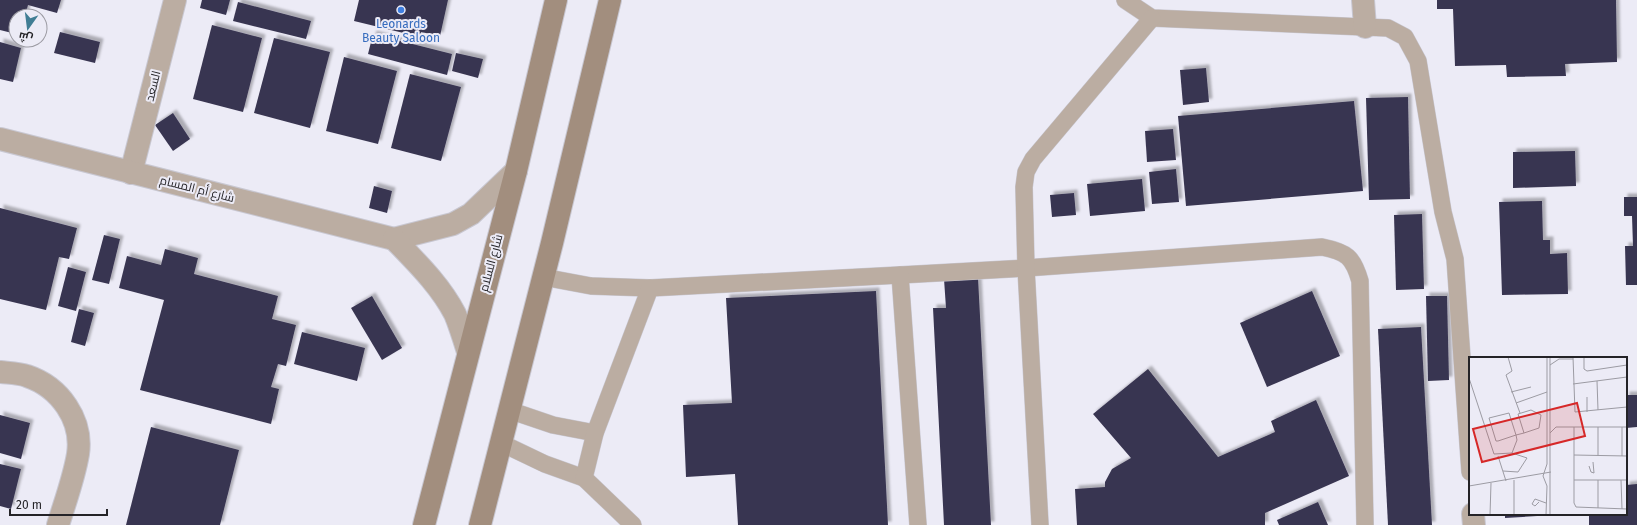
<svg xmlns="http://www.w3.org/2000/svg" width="1637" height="525" font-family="'Fira Sans',Cairo,sans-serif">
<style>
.building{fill:#393551;filter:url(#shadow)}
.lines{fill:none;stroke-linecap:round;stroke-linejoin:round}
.service-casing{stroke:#c8c7d1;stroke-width:18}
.minor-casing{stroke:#c8c7d1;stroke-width:24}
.tertiary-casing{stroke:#c8c7d1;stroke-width:24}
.secondary-casing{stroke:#c8c7d1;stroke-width:24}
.service{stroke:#bbada2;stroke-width:17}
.minor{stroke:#bbada2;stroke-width:22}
.tertiary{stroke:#bbada2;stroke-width:22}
.secondary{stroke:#a28e7e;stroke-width:22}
.shop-dot{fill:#3f7fe0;stroke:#ecebf6;stroke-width:1.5}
.labels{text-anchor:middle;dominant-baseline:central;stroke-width:4;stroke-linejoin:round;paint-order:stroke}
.shop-label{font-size:12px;fill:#366cbe;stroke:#ecebf6}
.street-label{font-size:12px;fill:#242327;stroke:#ecebf6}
.inset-road{fill:none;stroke:#9c9ba3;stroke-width:1}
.view{fill:#d62828;fill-opacity:0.15;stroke:#d62828;stroke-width:2}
.inset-edge{fill:none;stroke:#242327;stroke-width:2}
</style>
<defs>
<filter id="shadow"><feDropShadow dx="3.5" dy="-3.5" stdDeviation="1" flood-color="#0004"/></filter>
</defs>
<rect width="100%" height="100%" fill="#ecebf6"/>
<g class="building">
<path d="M0,0H61L57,13L28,5L25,16H16V34L0,30Z"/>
<path d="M202,0H230L226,15L200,8Z"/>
<path d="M359,0H448L440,36L421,32L420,37L354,21Z"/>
<path d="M1437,0H1616L1617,62L1565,64L1566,76L1507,77L1506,65L1455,66L1453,9H1437Z"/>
<path d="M238,2L311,21L306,39L233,21Z"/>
<path d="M212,25L262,38L243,112L193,99Z"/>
<path d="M60,32L100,42L95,63L54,53Z"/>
<path d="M373,34L452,54L447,75L368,54Z"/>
<path d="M274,38L330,52L310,128L254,113Z"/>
<path d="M0,42L21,48L13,82L0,79Z"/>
<path d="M456,53L483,59L478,78L452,71Z"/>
<path d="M344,57L397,71L378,144L326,131Z"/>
<path d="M1206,68L1209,102L1183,105L1180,70Z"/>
<path d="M410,74L461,87L441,161L391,148Z"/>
<path d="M1408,97L1410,199L1369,200L1366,98Z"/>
<path d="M1354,101L1363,191L1186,206L1178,116Z"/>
<path d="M173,113L190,139L173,151L155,125Z"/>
<path d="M1173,129L1176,160L1147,162L1145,131Z"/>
<path d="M1575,151L1576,186L1513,188V152Z"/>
<path d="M1176,169L1179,202L1152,204L1149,172Z"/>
<path d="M1142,179L1145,211L1090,216L1087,184Z"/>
<path d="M374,186L392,191L387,213L369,208Z"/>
<path d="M1074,193L1076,215L1052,217L1050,195Z"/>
<path d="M1624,197H1637V285H1626L1625,246H1633L1632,216H1624Z"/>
<path d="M1542,201L1543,240H1550V254L1567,253L1568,294L1502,295L1499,202Z"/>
<path d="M0,208L77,228L69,259L59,257L46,310L0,299Z"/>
<path d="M1422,214L1424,289L1396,290L1394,215Z"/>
<path d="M104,235L120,239L109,284L92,280Z"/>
<path d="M165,249L198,258L194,274L278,296L272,319L296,325L286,366L278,364L271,387L279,389L271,424L140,390L164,300L119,288L127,256L161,265Z"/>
<path d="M68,267L86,272L76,311L58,306Z"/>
<path d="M978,278L991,525H944L933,308H946L944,279Z"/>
<path d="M876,291L888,525H738L735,474L686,477L683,405L732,403L726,298Z"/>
<path d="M1312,291L1340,356L1267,387L1240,323Z"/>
<path d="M372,296L402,348L382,360L351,308Z"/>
<path d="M1426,296H1447L1449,380L1428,381Z"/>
<path d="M79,309L94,313L85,346L71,342Z"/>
<path d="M1421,327L1432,525H1388L1378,329Z"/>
<path d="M302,332L365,348L357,381L294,364Z"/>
<path d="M1148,369L1218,457L1275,432L1271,421L1316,400L1349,476L1265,513V525H1077L1075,489L1105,487V482L1112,469L1131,458L1093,414Z"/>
<path d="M1626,395H1637V427L1626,428Z"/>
<path d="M0,415L30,423L21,459L0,453Z"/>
<path d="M151,427L239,450L220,525H126Z"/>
<path d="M0,464L21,469L11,509L0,506Z"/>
<path d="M1637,484V525H1589V514H1626V485Z"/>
<path d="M1318,502L1328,525H1279L1277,520Z"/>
<path d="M1505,514H1554V515L1505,518Z"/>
</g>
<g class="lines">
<g class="service-casing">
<g id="service">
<path d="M1125,0L1152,18L1388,28L1405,37L1418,61L1443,212L1455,259L1470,472"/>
<path d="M900,275L1026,268L1322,247C1347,252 1353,257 1360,281L1365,525"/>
<path d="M543,277L591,286L650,288"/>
<path d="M509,410L553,425L595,433"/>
<path d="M501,443L545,464L584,478"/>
<path d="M633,525L584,478L595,433L650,288L900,275L918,525"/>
<path d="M1040,525L1026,268L1024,187L1026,172L1033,159L1152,18"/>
</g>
</g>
<g class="minor-casing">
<g id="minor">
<path d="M1363,0L1365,27"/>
<path d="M131,173L175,0"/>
<path d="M0,372C9,373 19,373 27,376C60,387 83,420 78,454C74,478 65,502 58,525"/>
<path d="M1473,514L1474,525"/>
</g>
</g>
<g class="tertiary-casing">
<g id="tertiary">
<path d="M0,139L394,239L453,224L471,214L516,171"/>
<path d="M394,239C416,262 440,285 455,314C460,326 464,339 468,352"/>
</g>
</g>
<g class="secondary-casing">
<g id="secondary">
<path d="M424,525L516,171L556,0"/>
<path d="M480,525L552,243L610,0"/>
</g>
</g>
<use href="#service" class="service"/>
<use href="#minor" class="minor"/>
<use href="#tertiary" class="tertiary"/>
<use href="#secondary" class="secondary"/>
</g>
<circle class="shop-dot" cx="401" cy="10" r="4"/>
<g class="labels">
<g class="shop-label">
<text x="401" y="24">Leonards<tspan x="401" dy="14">Beauty Saloon</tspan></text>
</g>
<g class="street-label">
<text transform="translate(153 86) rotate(-76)">السعد</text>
<text transform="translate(197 189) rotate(14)">شارع أم المسام</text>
<text transform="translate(491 263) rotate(-75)">شارع السلام</text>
</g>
</g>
<g transform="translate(1469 357)">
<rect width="158" height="158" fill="#ecebf6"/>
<path class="inset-road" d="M39,0L43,14L37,18L51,56M104,0L106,55L158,50M115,0V12L118,14L158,8M81,8L90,2H104M0,21L25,97L43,96L58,101L49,115L34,114M128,24L129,53M104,27L158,20M42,35L62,30M118,40V55M47,46L78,35M62,53L72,58L70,71L55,76L49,57ZM105,70V146L107,150L158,152M81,76L87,70H158M43,96L48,83L47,78L40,56L20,61L27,84H29L47,78L55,76M105,98L158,99M29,99L37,124M129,99V70M153,99V70M120,109L122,115L125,116L124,105M45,123V158M105,123H158M129,123V151M152,123L153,152M0,129L82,115M70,145L66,149L63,147L66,142L77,146M21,158L22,126M77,158L78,129L74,119L78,107V0M81,158V0"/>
<path class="view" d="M108,46L116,79L13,105L4,72Z"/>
<rect width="158" height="158" class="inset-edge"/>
</g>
<g transform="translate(28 28) rotate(194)"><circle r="19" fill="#ecebf6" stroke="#9c9ba3"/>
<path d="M0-3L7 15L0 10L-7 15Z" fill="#407d94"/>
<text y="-6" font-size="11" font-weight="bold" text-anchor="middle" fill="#242327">ش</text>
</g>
<path d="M10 509v6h97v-6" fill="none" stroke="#242327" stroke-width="2"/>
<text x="16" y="509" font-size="12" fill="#242327" stroke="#ecebf6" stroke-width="3" paint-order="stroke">20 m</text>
</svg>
